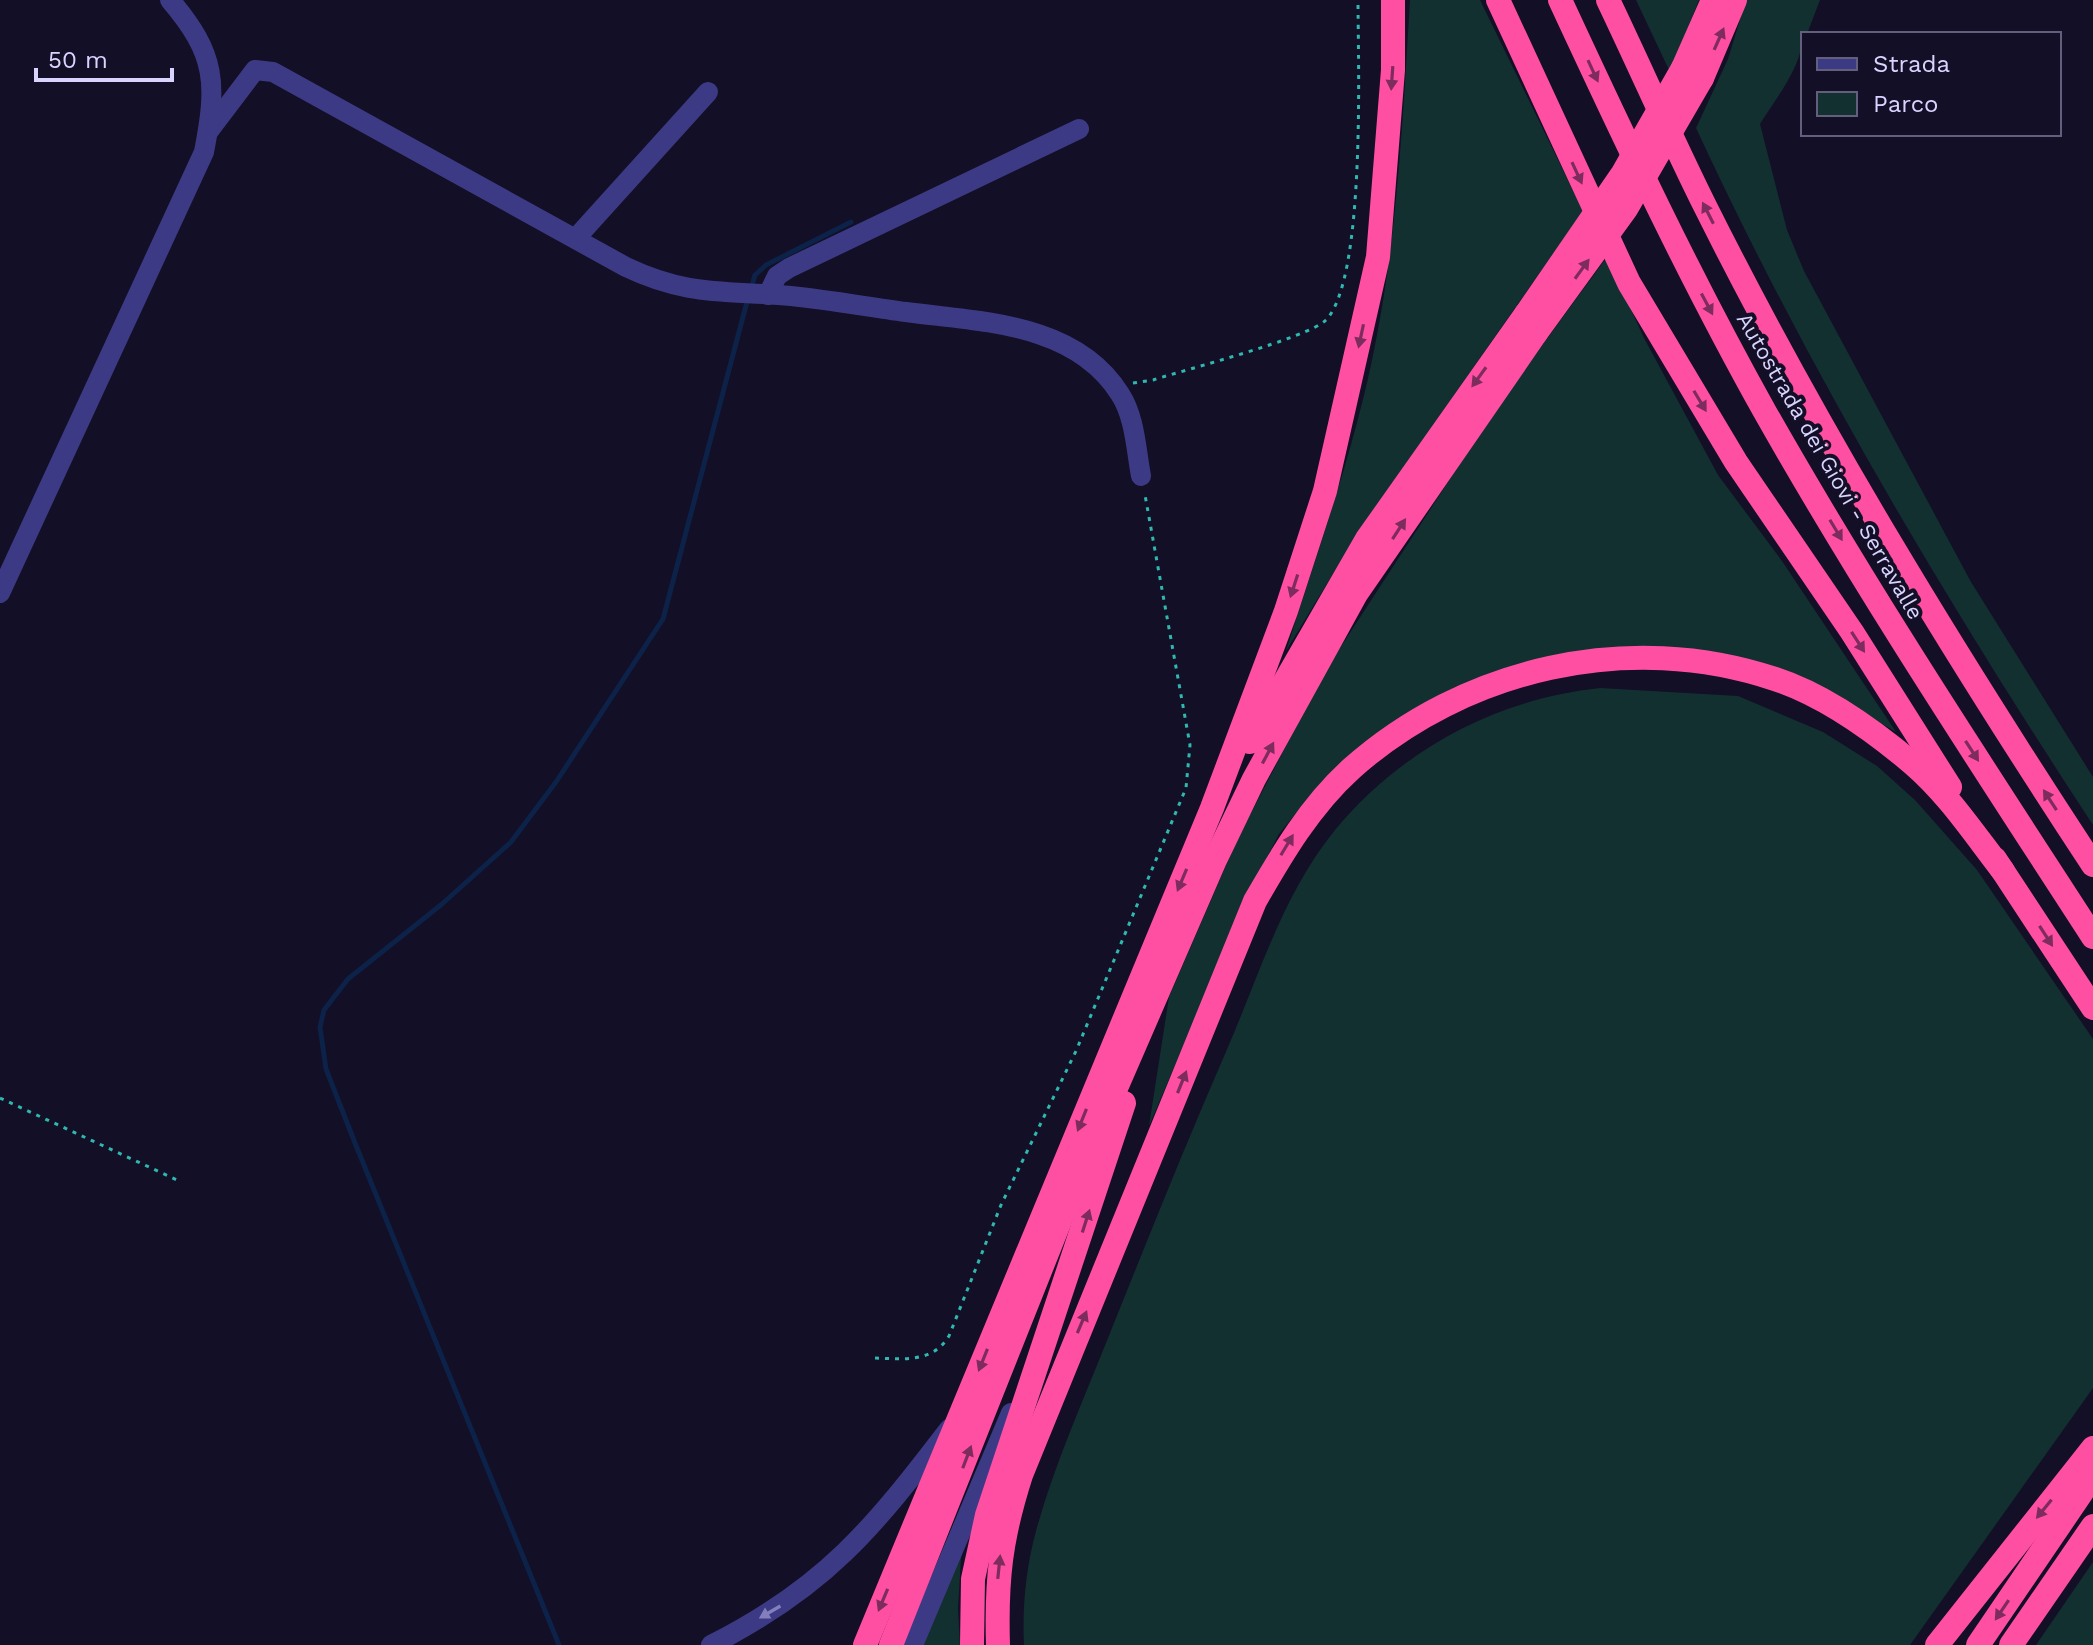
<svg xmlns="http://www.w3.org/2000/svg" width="2093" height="1645" font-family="'Work Sans',sans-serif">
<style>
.green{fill:#12302f}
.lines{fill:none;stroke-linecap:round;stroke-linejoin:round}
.stream{stroke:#0c2248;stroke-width:5}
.path{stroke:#2fb8b0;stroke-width:3;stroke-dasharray:4 6;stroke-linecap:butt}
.minor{stroke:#3d3a85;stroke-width:20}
.highway{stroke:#ff4fa3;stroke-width:24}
.highway-bridge{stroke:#ff4fa3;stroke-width:24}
.oneway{fill:#7d2c5e}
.oneway2{fill:#837fbc}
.labels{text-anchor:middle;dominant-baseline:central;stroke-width:8;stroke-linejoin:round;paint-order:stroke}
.street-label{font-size:22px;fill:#d9d4ff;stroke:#130f26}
</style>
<rect width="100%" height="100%" fill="#130f26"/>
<g class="green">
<path d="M1410,0H1480L1583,211L1362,526L1286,651C1318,549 1356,446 1376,340C1398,228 1403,114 1410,0Z"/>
<path d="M1636,0H1699L1670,72Z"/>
<path d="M1746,0H1820L1807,34H1803C1803,66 1776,98 1760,124L1787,230L1804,271L1971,582L2093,777V825C1946,601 1809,372 1696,128L1728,59Z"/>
<path d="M1607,257L1644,338L1718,475L1782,561L1896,732L1832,695L1778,671L1530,663L1455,687L1391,724L1311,795L1279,834L1250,890L1149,1126L1169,997L1237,840L1325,671L1499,404Z"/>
<path d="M1600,688L1738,696L1823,732L1877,766L1915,800L1977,870L2093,1039V1388L1910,1645H1024C1022,1608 1026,1567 1036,1531C1054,1465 1083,1401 1108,1338C1147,1241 1186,1143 1228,1047C1260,973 1283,894 1335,830C1401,750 1496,699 1600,688Z"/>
<path d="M962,1541L958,1609L960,1645H914Z"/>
<path d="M2093,1562V1645H2036Z"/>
</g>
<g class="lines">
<g class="stream">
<path d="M751,289L755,275L766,265L851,222"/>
<path d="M559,1645L355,1143L326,1069L320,1027L324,1010L348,979L442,904L511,842L556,782L663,619L748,298"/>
</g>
<g class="path">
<path d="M1133,383L1153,380C1184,370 1308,338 1326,320C1366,278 1358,62 1358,0"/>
<path d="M0,1098L177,1180"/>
<path d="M875,1358C903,1359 933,1363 949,1336L1001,1205L1076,1051L1186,788L1190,745L1145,495"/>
</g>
<g class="minor">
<path d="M208,132L255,70L273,72L626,267C689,297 726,290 791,296C830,300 868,307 906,312C980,322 1075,322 1120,394C1135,417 1136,449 1141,476"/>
<path d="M576,238L708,92"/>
<path d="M768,295L777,276L789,268L1079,129"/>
<path d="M0,593L204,152C217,84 217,55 170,0"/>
<path d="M711,1645C826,1587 873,1528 949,1429"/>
<path d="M913,1645L1011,1413"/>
</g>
<g class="highway">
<path d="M1498,0L1629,283L1736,462L1852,632L1950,787"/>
<path d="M1560,0C1625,140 1690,278 1765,412C1867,592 1981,764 2093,937"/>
<path d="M1608,0C1641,69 1672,140 1706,208C1820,436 1954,653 2093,865"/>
<path d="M1683,68L1713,0"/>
<path d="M1702,78L1735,0"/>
<path d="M1250,742L1367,539L1526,314"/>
<path d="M1995,859L2093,1008"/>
<path d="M865,1645L1212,808L1286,611L1325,491L1378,257L1393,70V0"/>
<path d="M891,1645L1077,1178L1215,860L1254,779L1356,594L1536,333"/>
<path d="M972,1645L973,1579L987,1515L1124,1103"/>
<path d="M998,1645C996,1579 1001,1537 1021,1475L1255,901C1282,854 1310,806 1351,769C1464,668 1629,630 1775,679C1824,695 1874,731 1913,764C1948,794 1975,835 2003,871"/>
<path d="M1937,1645L2093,1448"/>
<path d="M1978,1645L2093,1476"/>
<path d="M2011,1645L2093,1526"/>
</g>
<g class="highway-bridge">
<path d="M1526,314L1623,173L1683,68"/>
<path d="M1536,333L1626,209L1702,78"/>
</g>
</g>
<defs><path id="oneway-solid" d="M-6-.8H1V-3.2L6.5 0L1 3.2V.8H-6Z" transform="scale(2)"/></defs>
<g class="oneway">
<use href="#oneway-solid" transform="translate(1719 39) rotate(-66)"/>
<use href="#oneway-solid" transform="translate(1593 71) rotate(65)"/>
<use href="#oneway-solid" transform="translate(1392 78) rotate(94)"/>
<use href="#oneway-solid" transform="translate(1577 173) rotate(65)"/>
<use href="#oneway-solid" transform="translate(1708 213) rotate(-117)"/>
<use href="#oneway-solid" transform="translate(1582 269) rotate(-54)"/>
<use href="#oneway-solid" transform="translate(1707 304) rotate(62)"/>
<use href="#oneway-solid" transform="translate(1361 336) rotate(102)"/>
<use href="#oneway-solid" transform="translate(1479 377) rotate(126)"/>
<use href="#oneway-solid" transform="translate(1700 401) rotate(59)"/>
<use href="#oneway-solid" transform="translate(1399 529) rotate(-57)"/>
<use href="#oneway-solid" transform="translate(1836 530) rotate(59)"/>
<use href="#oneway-solid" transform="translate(1294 586) rotate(108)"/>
<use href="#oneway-solid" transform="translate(1858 642) rotate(57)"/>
<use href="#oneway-solid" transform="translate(1972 751) rotate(57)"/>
<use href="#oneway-solid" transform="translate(1268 753) rotate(-62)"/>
<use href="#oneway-solid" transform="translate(2050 800) rotate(-123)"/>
<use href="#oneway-solid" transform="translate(1287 845) rotate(-59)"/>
<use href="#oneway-solid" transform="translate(1182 880) rotate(113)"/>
<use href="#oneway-solid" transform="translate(2046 936) rotate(57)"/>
<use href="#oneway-solid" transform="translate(1182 1082) rotate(-68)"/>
<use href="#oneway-solid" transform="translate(1082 1120) rotate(112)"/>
<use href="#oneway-solid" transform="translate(1086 1221) rotate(-72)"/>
<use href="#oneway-solid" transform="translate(1082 1322) rotate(-67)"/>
<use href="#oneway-solid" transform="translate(983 1360) rotate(112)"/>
<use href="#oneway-solid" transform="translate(967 1457) rotate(-69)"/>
<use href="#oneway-solid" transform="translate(2044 1509) rotate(129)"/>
<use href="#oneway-solid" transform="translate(999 1567) rotate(-84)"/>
<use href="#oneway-solid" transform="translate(883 1600) rotate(113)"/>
<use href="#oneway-solid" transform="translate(2002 1610) rotate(124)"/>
</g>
<use class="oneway2" href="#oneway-solid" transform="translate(770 1612) rotate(150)"/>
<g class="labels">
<g class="street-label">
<text transform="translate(1830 466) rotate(60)">Autostrada dei Giovi - Serravalle</text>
</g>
</g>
<rect x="1801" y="32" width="260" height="104" fill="#130f26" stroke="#625e7d" stroke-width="2"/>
<rect x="1817" y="58" width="40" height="12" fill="#3d3a85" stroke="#625e7d" stroke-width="2"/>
<text x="1873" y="72" font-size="24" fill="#d9d4ff">Strada</text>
<rect x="1817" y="92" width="40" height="24" fill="#12302f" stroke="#625e7d" stroke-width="2"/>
<text x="1873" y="112" font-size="24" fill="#d9d4ff">Parco</text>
<path d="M36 68v12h136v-12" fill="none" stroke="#d9d4ff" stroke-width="4"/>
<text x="48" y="68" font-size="24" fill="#d9d4ff" stroke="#130f26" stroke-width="6" paint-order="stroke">50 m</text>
</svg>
